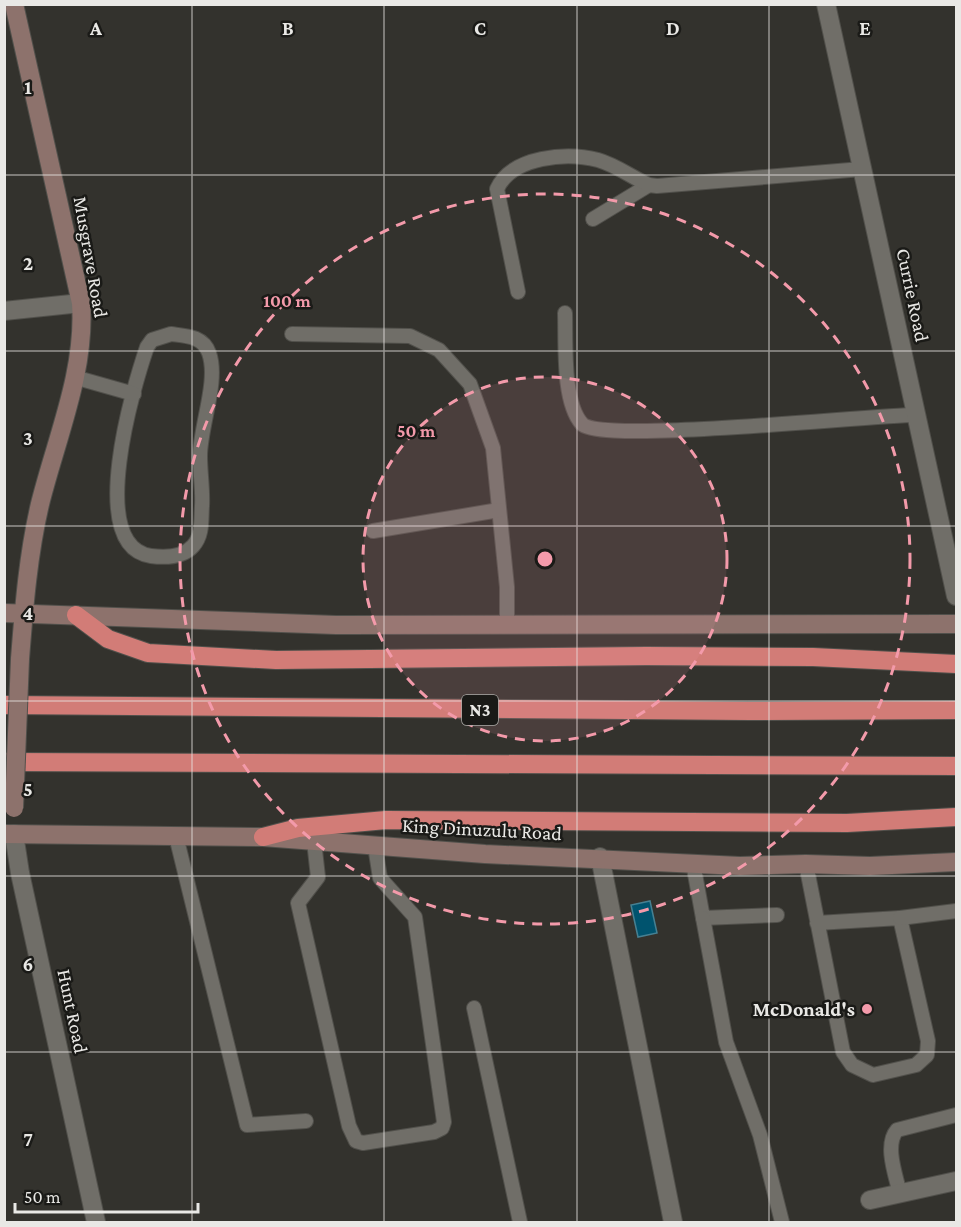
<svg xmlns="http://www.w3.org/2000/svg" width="961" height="1227" font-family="'Crimson Pro',serif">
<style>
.water{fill:#00536e;stroke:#468092;stroke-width:1.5}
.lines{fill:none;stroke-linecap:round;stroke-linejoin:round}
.lane-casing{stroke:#51504b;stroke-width:16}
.street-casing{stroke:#51504b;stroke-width:20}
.secondary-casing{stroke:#51504b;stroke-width:20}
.highway-casing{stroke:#51504b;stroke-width:20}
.lane{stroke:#706e68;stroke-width:14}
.street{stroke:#706e68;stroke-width:18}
.secondary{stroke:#8d726c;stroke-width:18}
.highway{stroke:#d27c77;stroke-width:18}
.secondary-bridge-casing{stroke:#51504b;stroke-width:20;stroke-linecap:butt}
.secondary-bridge{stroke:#8d726c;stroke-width:18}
.grid{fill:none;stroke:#e9e8e5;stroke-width:1.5;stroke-opacity:0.55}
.ring{fill:none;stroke:#f39aaa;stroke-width:3;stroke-dasharray:10 8}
.poi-dot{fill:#f39aaa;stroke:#1a1a17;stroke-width:2}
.labels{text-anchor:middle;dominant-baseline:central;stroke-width:5;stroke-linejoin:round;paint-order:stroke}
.shield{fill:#1a1a17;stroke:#abaaa7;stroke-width:1.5}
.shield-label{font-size:18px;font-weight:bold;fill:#e9e8e5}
.street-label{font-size:20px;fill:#e9e8e5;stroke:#1a1a17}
.poi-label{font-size:20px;font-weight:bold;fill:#e9e8e5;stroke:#1a1a17;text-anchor:end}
.grid-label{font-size:20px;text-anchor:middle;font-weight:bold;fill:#e9e8e5;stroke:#1a1a17;stroke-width:5;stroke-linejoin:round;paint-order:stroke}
.centre{fill:#f39aaa;stroke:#1a1a17;stroke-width:3}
.ring-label{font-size:18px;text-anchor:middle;font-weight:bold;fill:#f39aaa;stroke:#1a1a17;stroke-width:5;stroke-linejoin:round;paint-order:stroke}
</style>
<rect width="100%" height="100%" fill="#33322d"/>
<path class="water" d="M650,901L657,933L638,937L631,905Z"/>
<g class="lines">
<g class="lane-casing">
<g id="lane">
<path d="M593,219L649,185"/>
<path d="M518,292L497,189C512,156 567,152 598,160C616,165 633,178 649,185L657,186L862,169"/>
<path d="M565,313C566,342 562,402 582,424C601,444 871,415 916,415"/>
<path d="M171,334C186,336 203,336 209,353C219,381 200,426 200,456C200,473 203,490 202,506C201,520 203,535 193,546C183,557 166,558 151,556C85,546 134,385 147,347L152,340Z"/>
<path d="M292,334L410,336L439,350L470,384L493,448L507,587V625"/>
<path d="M74,377L134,394"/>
<path d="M373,531L499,510"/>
<path d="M176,836L247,1125L306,1121"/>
<path d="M314,841L318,877L298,903L349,1126L356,1141L363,1143L434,1132L442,1128L444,1122L415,917L380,878L375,846"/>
<path d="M693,863L703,918L777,915"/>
<path d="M806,864L843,1052L852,1065L873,1075L916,1065L927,1055L928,1041L900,918L817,923"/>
<path d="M703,918L726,1042L760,1135L782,1222"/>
<path d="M900,918L956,911"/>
<path d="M474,1008L520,1222"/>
<path d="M900,1194C896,1176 884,1145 897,1130L956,1115"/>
</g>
</g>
<g class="street-casing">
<g id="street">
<path d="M826,4L956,596"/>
<path d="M4,311L81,303"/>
<path d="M14,834L20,873L96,1222"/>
<path d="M600,857L673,1222"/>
<path d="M870,1200L956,1181"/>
</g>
</g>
<g class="secondary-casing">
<g id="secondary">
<path d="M14,4L81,303C86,371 56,439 40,504C28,555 24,608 20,659"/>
<path d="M4,613L336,625L956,624"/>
<path d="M4,834L263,837L485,854L740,866L806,864L870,866L956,862"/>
</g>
</g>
<g class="highway-casing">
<g id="highway">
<path d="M76,615L108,639L148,653L276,660L646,656L813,657L956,664"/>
<path d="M4,705L748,711L956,710"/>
<path d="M4,762L956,766"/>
<path d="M263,837L298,828L386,820L847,823L956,817"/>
</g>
</g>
<use href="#lane" class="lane"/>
<use href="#street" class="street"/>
<use href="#secondary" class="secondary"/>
<use href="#highway" class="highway"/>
<g class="secondary-bridge-casing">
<path id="secondary-bridge" d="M14,808L20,659"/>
</g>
<use href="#secondary-bridge" class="secondary-bridge"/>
</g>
<path class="grid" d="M192,4V1222M384,4V1222M577,4V1222M769,4V1222M4,175H956M4,351H956M4,526H956M4,701H956M4,876H956M4,1052H956"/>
<circle cx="545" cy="559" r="182" fill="#f39aaa" fill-opacity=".12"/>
<g class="ring">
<circle cx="545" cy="559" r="182"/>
<circle cx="545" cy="559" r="365"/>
</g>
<circle class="poi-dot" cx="867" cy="1009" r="6"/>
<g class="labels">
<rect class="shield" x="462" y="695" width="36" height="30" rx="4.5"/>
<g class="shield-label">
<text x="480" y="710">N3</text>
</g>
<g class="street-label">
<text transform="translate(91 257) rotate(80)">Musgrave Road</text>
<text transform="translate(913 295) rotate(78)">Currie Road</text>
<text transform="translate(482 829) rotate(3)">King Dinuzulu Road</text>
<text transform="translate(73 1011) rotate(78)">Hunt Road</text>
</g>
<g class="poi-label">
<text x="855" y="1009">McDonald's</text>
</g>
</g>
<g class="grid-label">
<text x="96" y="35">A</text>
<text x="288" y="35">B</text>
<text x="480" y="35">C</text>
<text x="673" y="35">D</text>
<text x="865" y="35">E</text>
<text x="28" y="94">1</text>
<text x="28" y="270">2</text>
<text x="28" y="445">3</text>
<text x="28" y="620">4</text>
<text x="28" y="796">5</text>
<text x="28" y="971">6</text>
<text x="28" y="1146">7</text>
</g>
<circle cx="545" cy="559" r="9" class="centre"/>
<g class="ring-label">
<text x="287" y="307">100 m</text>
<text x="416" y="437">50 m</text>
</g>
<rect width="961" height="1227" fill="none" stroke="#e9e8e5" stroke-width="12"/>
<path d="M15 1203v9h183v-9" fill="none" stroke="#e9e8e5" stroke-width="3"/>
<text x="24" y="1203" font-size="18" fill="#e9e8e5" stroke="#1a1a17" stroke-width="4.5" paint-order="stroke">50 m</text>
</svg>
